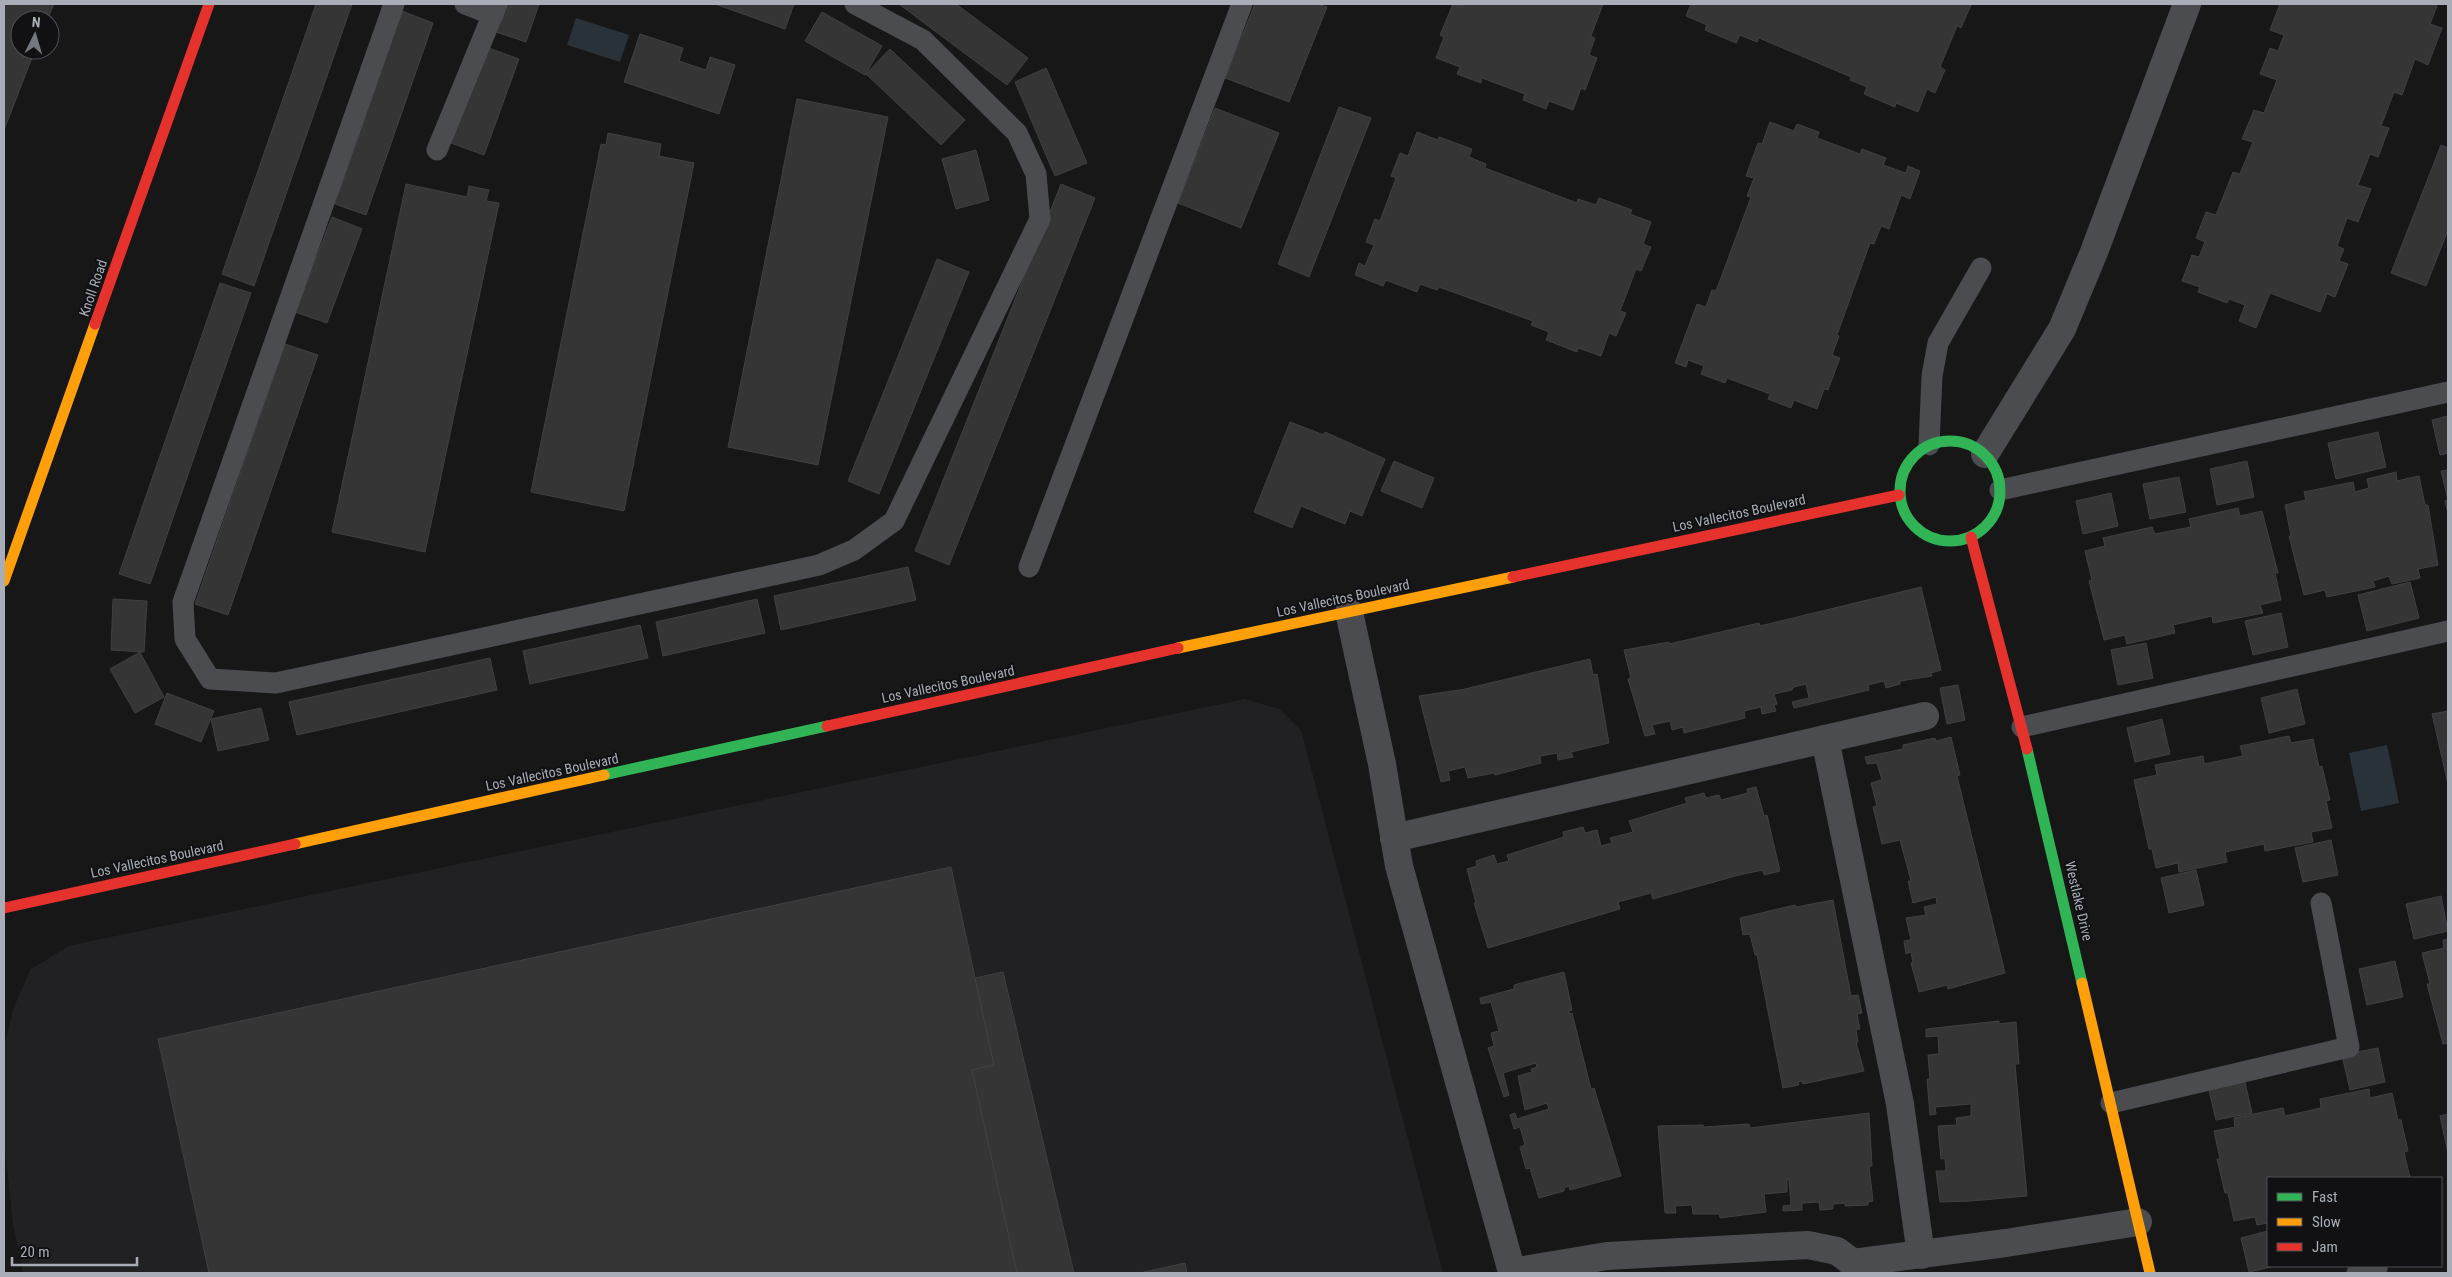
<svg xmlns="http://www.w3.org/2000/svg" width="2452" height="1277" font-family="'Roboto Condensed',sans-serif">
<style>
.built{fill:#212123}
.water{fill:#2a3239}
.building{fill:#353536;stroke:#3f4043}
.lines{fill:none;stroke-linecap:round;stroke-linejoin:round}
.lane{stroke:#4b4c50;stroke-width:21}
.street{stroke:#4b4c50;stroke-width:28}
.fast{stroke:#30b455;stroke-width:11}
.slow{stroke:#ff9f0a;stroke-width:11}
.jam{stroke:#e5322d;stroke-width:11}
.labels{text-anchor:middle;dominant-baseline:central;stroke-width:4;stroke-linejoin:round;paint-order:stroke}
.street-label{font-size:14px;fill:#a8adb8;stroke:#111113}
</style>
<rect width="100%" height="100%" fill="#171717"/>
<path class="built" d="M1245,699L1279,709L1301,730L1443,1273H23L13,1224L4,1140V1046L14,1007L30,970L68,946Z"/>
<g class="water">
<path d="M576,18L629,35L620,62L567,45Z"/>
<path d="M2387,745L2399,803L2361,811L2349,753Z"/>
</g>
<g class="building">
<path d="M4,4H54L47,20H20V50H35L4,130Z"/>
<path d="M316,4H352L254,286L222,274Z"/>
<path d="M503,4H539L526,42L493,31Z"/>
<path d="M715,4H794L785,29Z"/>
<path d="M899,4H956L1028,58L1007,85Z"/>
<path d="M1255,4H1318L1327,7L1289,102L1225,78Z"/>
<path d="M1453,4L1462,6V4H1603L1591,36L1595,38L1589,55L1597,58L1585,90L1581,88L1573,110L1549,101L1546,109L1523,100L1525,94L1482,78L1481,83L1457,74L1460,67L1436,58L1444,37L1440,35Z"/>
<path d="M1691,4H1969L1971,5L1961,28L1957,26L1940,67L1945,70L1935,93L1927,89L1918,112L1896,103L1895,107L1864,94L1867,87L1850,80L1851,77L1759,38L1757,42L1740,35L1736,43L1705,30L1707,25L1686,16Z"/>
<path d="M2280,4H2432L2437,6L2430,24L2442,28L2428,65L2415,59L2402,95L2394,92L2381,126L2389,128L2378,157L2370,154L2358,185L2371,189L2358,222L2347,218L2337,246L2344,249L2339,261L2348,264L2335,297L2327,294L2320,312L2270,293L2256,328L2239,321L2245,305L2229,299L2227,303L2198,292L2200,287L2182,281L2192,255L2199,257L2205,242L2196,238L2206,212L2216,215L2233,172L2240,174L2253,142L2242,139L2254,110L2264,113L2277,80L2260,74L2270,48L2278,51L2284,35L2270,30Z"/>
<path d="M402,11L433,23L366,215L335,204Z"/>
<path d="M822,12L882,46L865,75L805,41Z"/>
<path d="M640,34L683,48L679,61L706,70L710,57L735,65L719,114L624,82Z"/>
<path d="M486,47L519,59L484,155L451,143Z"/>
<path d="M890,49L965,120L941,145L866,74Z"/>
<path d="M1046,68L1087,163L1055,176L1015,82Z"/>
<path d="M797,99L888,117L818,465L728,447Z"/>
<path d="M1339,107L1371,118L1309,277L1278,264Z"/>
<path d="M1215,108L1279,133L1241,228L1178,203Z"/>
<path d="M1770,122L1794,131L1797,124L1819,132L1817,138L1860,154L1862,149L1886,158L1883,165L1906,173L1908,166L1920,171L1910,199L1901,195L1889,229L1881,226L1874,244L1870,243L1837,335L1839,336L1832,355L1840,358L1828,390L1824,389L1817,409L1794,400L1791,408L1768,399L1770,394L1727,378L1725,383L1701,374L1704,366L1688,360L1686,367L1675,363L1697,304L1706,307L1712,290L1716,291L1751,197L1747,196L1754,178L1746,176L1758,143L1762,144Z"/>
<path d="M1417,132L1438,140L1439,137L1472,149L1469,157L1486,164L1485,168L1577,203L1578,199L1596,205L1599,198L1632,210L1630,214L1651,222L1643,244L1651,247L1641,271L1636,269L1620,311L1626,313L1616,336L1609,333L1601,356L1578,348L1577,352L1546,340L1549,332L1531,325L1533,321L1439,287L1437,290L1420,284L1417,292L1386,280L1383,286L1355,275L1359,263L1365,266L1374,245L1366,242L1375,219L1380,221L1396,178L1391,176L1400,153L1408,156Z"/>
<path d="M608,133L661,144L659,156L694,163L624,511L531,492L601,144L606,145Z"/>
<path d="M2441,145L2448,148V230L2426,286L2391,273Z"/>
<path d="M976,150L989,200L956,209L942,159Z"/>
<path d="M406,184L467,197L469,186L489,190L486,201L499,203L425,552L332,532Z"/>
<path d="M1061,184L1095,198L949,565L915,551Z"/>
<path d="M332,217L362,229L327,323L295,312Z"/>
<path d="M937,259L969,272L879,494L848,481Z"/>
<path d="M220,283L251,293L150,584L119,574Z"/>
<path d="M285,344L318,355L228,615L195,604Z"/>
<path d="M2448,416V453L2440,455L2432,420Z"/>
<path d="M1290,422L1324,435L1325,432L1385,459L1362,516L1350,511L1345,524L1301,506L1292,528L1254,512Z"/>
<path d="M2378,432L2386,467L2336,479L2328,443Z"/>
<path d="M1394,461L1434,478L1422,508L1381,491Z"/>
<path d="M2247,461L2254,497L2217,505L2210,469Z"/>
<path d="M2448,470V514L2445,501L2448,500L2441,471Z"/>
<path d="M2396,472L2397,481L2419,476L2425,505H2428L2438,565L2418,569L2420,578L2392,584L2389,576L2373,581L2375,587L2327,597L2325,590L2304,595L2289,536H2291L2285,505L2306,500L2304,492L2353,482L2355,492L2369,488L2367,479Z"/>
<path d="M2179,477L2186,512L2150,519L2143,484Z"/>
<path d="M2111,493L2118,526L2083,534L2076,501Z"/>
<path d="M2238,508L2240,516L2262,511L2278,573H2275L2281,600L2260,605L2263,613L2213,623L2212,616L2173,625L2175,633L2127,644L2125,635L2104,640L2089,581L2092,580L2085,551L2105,546L2103,538L2152,527L2155,534L2191,527L2189,519Z"/>
<path d="M908,567L916,600L781,630L774,596Z"/>
<path d="M2410,582L2419,618L2367,631L2358,595Z"/>
<path d="M1921,587L1941,670L1931,673L1932,676L1900,681V684L1886,688L1884,681L1868,685L1869,690L1794,708L1792,702L1809,698L1806,684L1794,687L1792,690L1774,694L1777,704L1774,705L1776,711L1762,714L1761,707L1744,711L1745,718L1684,733L1683,727L1672,730L1670,721L1652,725L1655,734L1645,736L1628,679L1631,678L1624,650L1669,642V644L1759,623L1760,626Z"/>
<path d="M113,599L147,601L144,652L111,650Z"/>
<path d="M757,599L765,633L663,656L656,622Z"/>
<path d="M2281,613L2288,647L2253,655L2245,621Z"/>
<path d="M640,625L648,658L530,684L523,651Z"/>
<path d="M2146,643L2153,678L2118,685L2111,650Z"/>
<path d="M140,652L164,697L135,713L110,669Z"/>
<path d="M490,658L497,690L297,735L289,702Z"/>
<path d="M1590,659L1593,675L1597,674L1609,743L1571,752L1573,757L1558,760L1557,753L1540,756L1541,763L1495,775L1494,773L1468,778L1465,767L1448,771L1450,780L1441,782L1419,696L1465,689Z"/>
<path d="M1958,685L1965,720L1947,724L1940,688Z"/>
<path d="M2297,689L2305,724L2269,733L2261,698Z"/>
<path d="M167,693L214,711L201,742L155,724Z"/>
<path d="M261,708L269,740L218,751L211,719Z"/>
<path d="M2448,711V784L2432,714Z"/>
<path d="M2162,719L2170,754L2135,762L2127,728Z"/>
<path d="M2289,736L2291,743L2313,739L2319,767L2322,766L2330,800L2326,801L2332,828L2311,832L2313,842L2265,851L2264,844L2225,852L2227,862L2179,872L2178,863L2156,868L2152,849H2149L2134,780L2157,775L2155,765L2203,756L2204,764L2243,756L2240,746Z"/>
<path d="M1951,737L1960,775L1957,776L2005,973L1948,989L1947,985L1919,992L1911,963H1913L1911,952L1906,954L1904,941L1911,940L1906,918L1926,915L1924,907L1937,904L1936,897L1913,903L1908,881H1911L1900,840L1882,844L1873,807L1877,806L1871,783L1882,780L1877,763L1867,764L1865,757L1903,749V745L1935,738L1936,741Z"/>
<path d="M1756,787L1764,816L1767,815L1780,871L1764,875L1763,870L1739,875L1653,899L1651,893L1618,902L1620,909L1488,948L1474,903H1476L1467,869L1477,866L1476,861L1494,855L1497,864L1509,861L1507,855L1564,837L1563,832L1583,827L1585,833L1597,830L1601,846L1612,843L1610,838L1633,832L1629,821L1687,803L1685,798L1704,793L1706,798L1719,795L1721,800L1748,793L1747,789Z"/>
<path d="M2331,840L2338,875L2303,882L2295,848Z"/>
<path d="M951,867L994,1065L972,1070L1017,1273H209L158,1039Z"/>
<path d="M2196,870L2204,905L2169,913L2161,878Z"/>
<path d="M2441,896L2448,931L2414,939L2406,904Z"/>
<path d="M1833,900L1851,996L1858,995L1862,1013L1857,1014L1860,1029L1856,1030L1858,1042H1856L1864,1071L1803,1084L1802,1081L1798,1082L1799,1085L1783,1088L1757,955H1755L1750,934L1743,935L1740,918L1795,905L1796,907Z"/>
<path d="M2448,939V1043L2443,1044L2427,984H2430L2422,953L2444,948L2443,940Z"/>
<path d="M2395,961L2403,997L2367,1005L2359,969Z"/>
<path d="M1003,972L1074,1273H1017L972,1070L994,1065L975,978Z"/>
<path d="M1564,972L1572,1010L1569,1011V1014L1572,1013L1591,1089L1594,1088L1621,1176L1570,1190L1569,1186L1564,1188V1191L1539,1198L1530,1168L1526,1169L1520,1147L1525,1145L1520,1127L1514,1129L1510,1115L1515,1113L1517,1119L1549,1109L1547,1103L1525,1110L1518,1076L1532,1072L1531,1069L1537,1067L1536,1063L1503,1073L1509,1095L1504,1097L1488,1048L1494,1046L1491,1033L1499,1031L1491,1002L1481,1004L1480,998L1514,989V985Z"/>
<path d="M1999,1021V1024L2016,1022L2019,1064H2015L2027,1196L1971,1201L1940,1202L1936,1171H1946L1945,1158L1941,1159L1938,1126L1957,1125L1956,1118L1971,1116V1104L1935,1107L1936,1114L1930,1115L1927,1079H1930L1928,1055L1939,1054L1938,1036L1926,1037V1029Z"/>
<path d="M2378,1048L2385,1082L2350,1090L2342,1055Z"/>
<path d="M2244,1078L2252,1113L2216,1120L2208,1086Z"/>
<path d="M2369,1089L2370,1098L2392,1093L2398,1120H2401L2408,1151L2404,1152L2410,1178H2268V1223L2257,1225L2255,1217L2234,1221L2228,1193H2225L2217,1159H2220L2214,1131L2235,1127L2234,1118L2283,1108L2285,1116L2321,1108L2320,1099Z"/>
<path d="M1869,1113L1872,1166H1869L1873,1201L1868,1202V1205L1845,1206V1203L1833,1204V1209L1820,1210L1819,1202L1802,1203V1210L1783,1211V1206L1791,1205L1789,1179L1787,1180V1192L1764,1194L1766,1212L1720,1218L1719,1214H1693L1692,1205L1675,1206L1676,1213H1665L1658,1126L1703,1125L1704,1127L1749,1124L1750,1128Z"/>
<path d="M2448,1114V1153L2440,1116Z"/>
<path d="M2268,1231V1266H2275L2249,1272L2241,1238Z"/>
<path d="M1185,1263L1187,1273H1140Z"/>
</g>
<g class="lines">
<g class="lane">
<path d="M394,4L183,602L185,639L210,679L276,683L819,565L854,550L894,521L1040,219L1036,174L1017,133L923,40L855,4"/>
<path d="M465,4L493,15"/>
<path d="M437,150L497,4"/>
<path d="M1929,445L1932,376L1938,343L1981,268"/>
<path d="M2000,490L2448,392"/>
<path d="M1029,567L1242,4"/>
<path d="M2022,727L2448,631"/>
<path d="M2111,1103L2349,1047L2321,903"/>
<path d="M2357,1273L2377,1269"/>
</g>
<g class="street">
<path d="M1985,454L2062,329L2094,252L2187,4"/>
<path d="M1349,612L1382,764L1399,866L1512,1272L1607,1256L1808,1245L1837,1251L1853,1263L1855,1273"/>
<path d="M1825,739L1900,1104L1921,1255"/>
<path d="M1394,838L1925,716"/>
<path d="M1853,1263L2006,1243L2138,1222"/>
</g>
<g class="fast">
<circle cx="1950" cy="491" r="50"/>
<path d="M2027,749L2082,983"/>
<path d="M604,775L827,726"/>
</g>
<g class="slow">
<path d="M4,581L95,324"/>
<path d="M1178,648L1513,577"/>
<path d="M295,844L604,775"/>
<path d="M2082,983L2150,1273"/>
</g>
<g class="jam">
<path d="M95,324L209,4"/>
<path d="M1971,537L2027,749"/>
<path d="M1513,577L1899,495"/>
<path d="M827,726L1178,648"/>
<path d="M4,908L295,844"/>
</g>
</g>
<g class="labels">
<g class="street-label">
<text transform="translate(93 288) rotate(-71)">Knoll Road</text>
<text transform="translate(1739 513) rotate(-12)">Los Vallecitos Boulevard</text>
<text transform="translate(1343 598) rotate(-12)">Los Vallecitos Boulevard</text>
<text transform="translate(948 684) rotate(-12)">Los Vallecitos Boulevard</text>
<text transform="translate(552 772) rotate(-12)">Los Vallecitos Boulevard</text>
<text transform="translate(157 859) rotate(-12)">Los Vallecitos Boulevard</text>
<text transform="translate(2079 901) rotate(77)">Westlake Drive</text>
</g>
</g>
<rect width="2452" height="1277" fill="none" stroke="#a8adb8" stroke-width="10"/>
<rect x="2267" y="1177" width="175" height="90" fill="#111113" stroke="#4d4f55"/>
<rect x="2277" y="1193" width="25" height="8" fill="#30b455" stroke="#4d4f55"/>
<text x="2312" y="1202" font-size="15" fill="#a8adb8">Fast</text>
<rect x="2277" y="1218" width="25" height="8" fill="#ff9f0a" stroke="#4d4f55"/>
<text x="2312" y="1227" font-size="15" fill="#a8adb8">Slow</text>
<rect x="2277" y="1243" width="25" height="8" fill="#e5322d" stroke="#4d4f55"/>
<text x="2312" y="1252" font-size="15" fill="#a8adb8">Jam</text>
<g transform="translate(35 35) rotate(5)"><circle r="24" fill="#111113" stroke="#4d4f55"/>
<path d="M0-4L9 19L0 12L-9 19Z" fill="#757880"/>
<text y="-8" font-size="14" font-weight="bold" text-anchor="middle" fill="#a8adb8">N</text>
</g>
<path d="M12 1257v8h125v-8" fill="none" stroke="#a8adb8" stroke-width="2.5"/>
<text x="20" y="1257" font-size="15" fill="#a8adb8" stroke="#111113" stroke-width="4" paint-order="stroke">20 m</text>
</svg>
